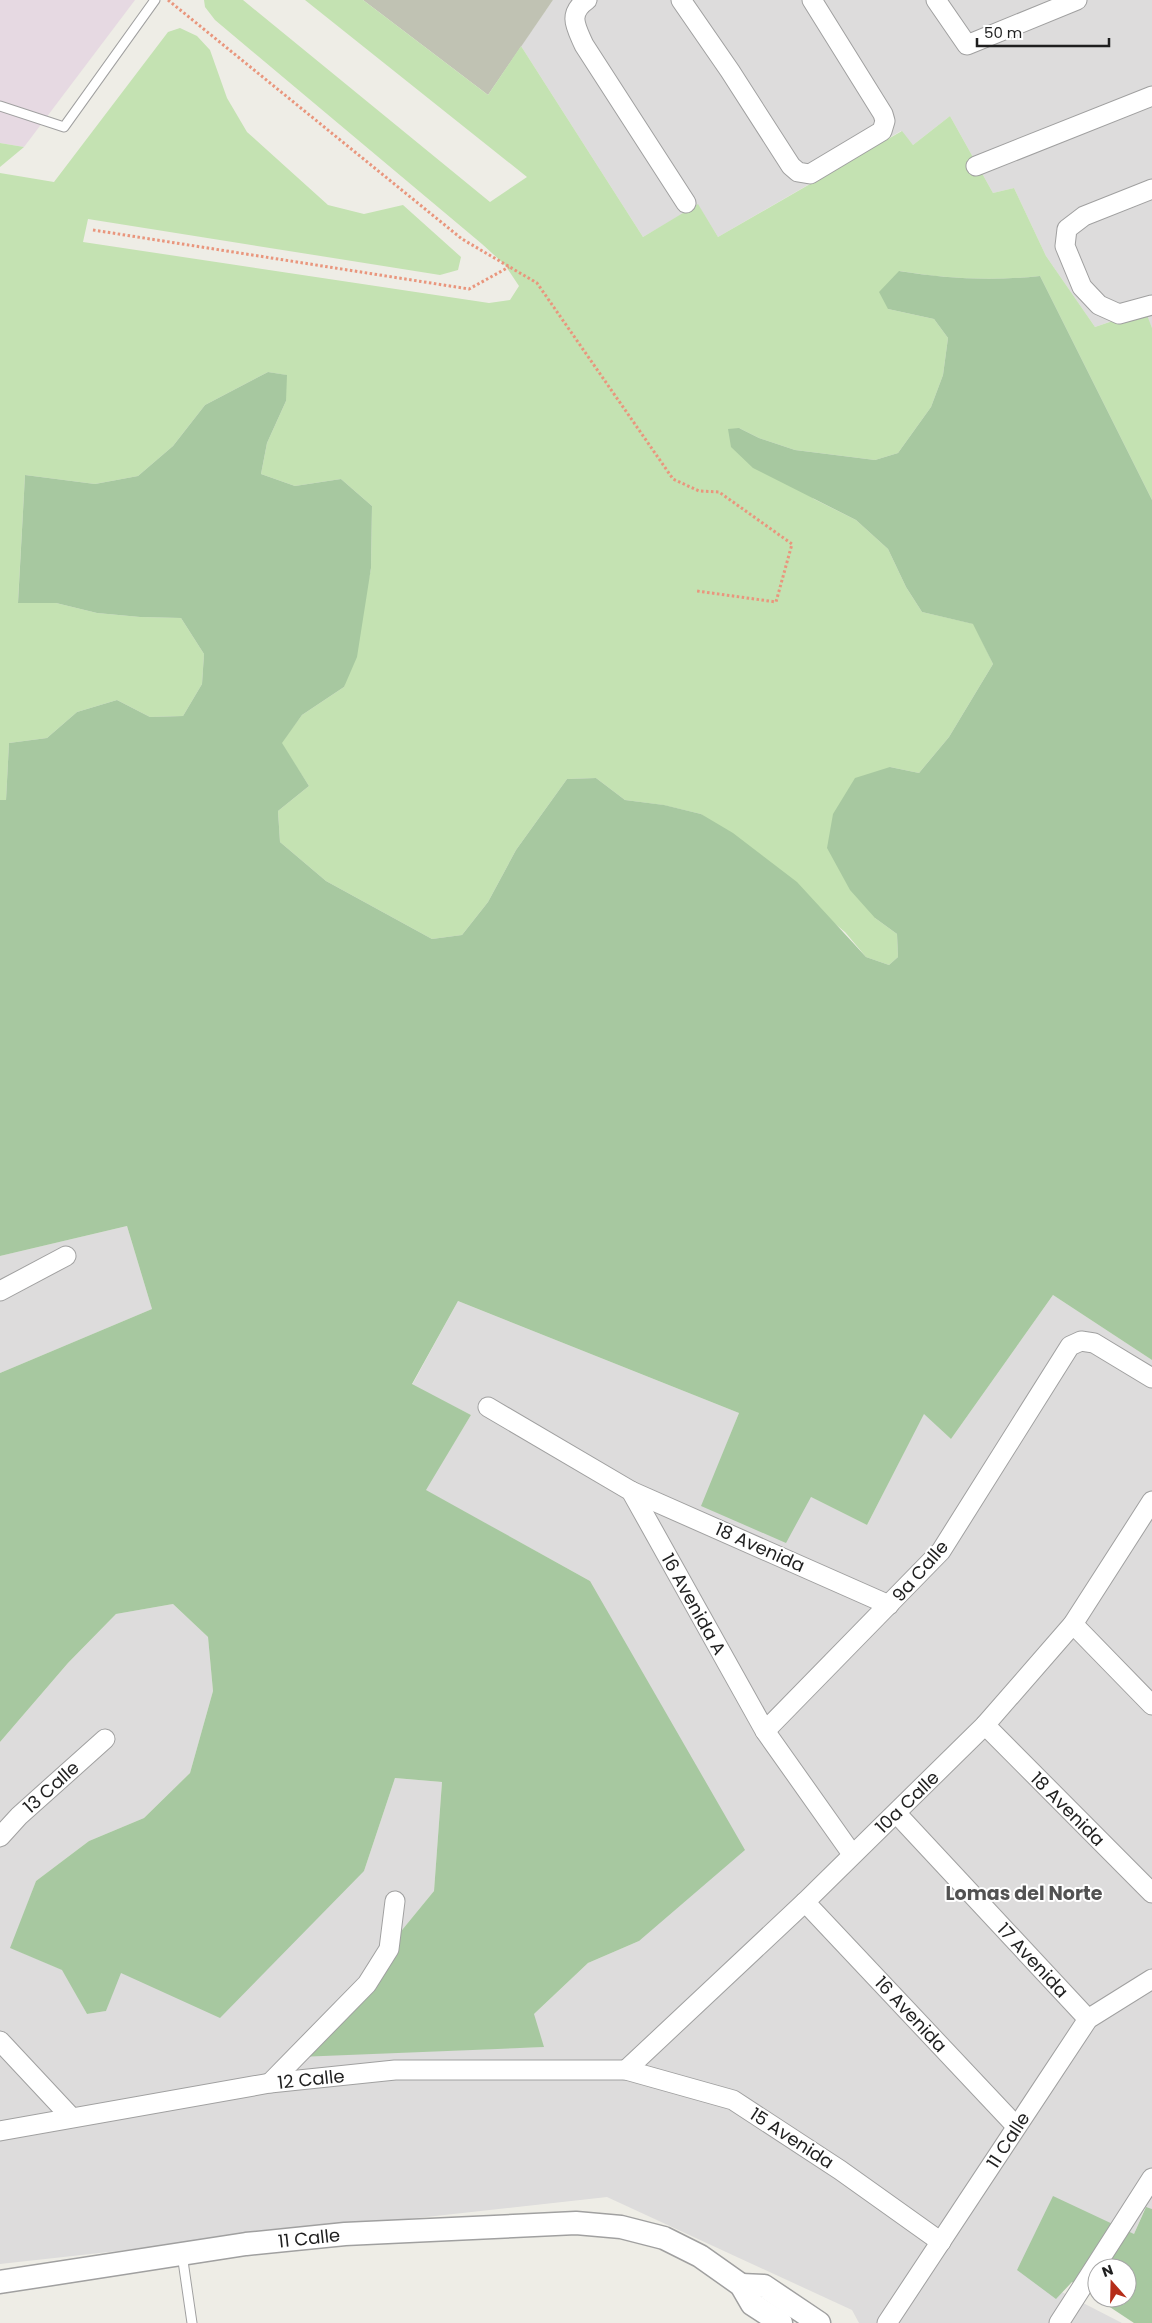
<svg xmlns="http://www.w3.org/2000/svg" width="1152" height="2323" font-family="Poppins,sans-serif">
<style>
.residential{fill:#dddcdc}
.industrial{fill:#e6d9e2}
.construction{fill:#c0c2b3}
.grass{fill:#c4e2b2}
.forest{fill:#a7c8a0;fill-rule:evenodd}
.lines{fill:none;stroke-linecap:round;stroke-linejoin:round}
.service-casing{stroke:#a0a0a0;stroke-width:11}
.minor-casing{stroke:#a0a0a0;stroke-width:21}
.tertiary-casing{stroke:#a0a0a0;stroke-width:25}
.path{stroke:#e9967d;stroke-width:3;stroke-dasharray:2.5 2.5;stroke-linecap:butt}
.service{stroke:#fff;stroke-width:9}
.minor{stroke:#fff;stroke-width:19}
.tertiary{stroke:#fff;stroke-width:22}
.labels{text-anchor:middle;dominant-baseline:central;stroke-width:4;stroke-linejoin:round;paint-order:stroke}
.street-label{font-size:18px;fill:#1f1f1f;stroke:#fff}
.neighbourhood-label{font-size:19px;font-weight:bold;fill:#525252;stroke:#fff}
</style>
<rect width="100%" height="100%" fill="#eeede6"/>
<g class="residential">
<path d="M553,0H1152V328L1144,310L1095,327L1046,256L1014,188L993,193L950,116L913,145L901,131L718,237L698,205L643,237L521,46Z"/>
<path d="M127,1226L152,1309L0,1373V1256Z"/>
<path d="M1053,1295L1152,1360V2209L1145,2208L1134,2234L1017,2269L1122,2323H859L852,2310L607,2197L0,2264V1742L68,1663L116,1614L173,1604L208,1637L213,1691L190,1773L144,1818L89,1841L36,1881L11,1948L63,1970L87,2014L106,2011L120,1972L364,1871L395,1778L442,1782L434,1891L299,2056L543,2047L533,2015L588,1963L639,1941L590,1581L425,1490L471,1415L412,1385L458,1301L739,1413L702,1506L811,1497L867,1525L924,1413L951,1439Z"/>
</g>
<path class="industrial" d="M0,0H135L24,147L0,143Z"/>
<path class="construction" d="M363,0H553L488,95Z"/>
<g class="grass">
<path d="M204,0H243L490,202L527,177L305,0H363L488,95L521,46L643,237L698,204L718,237L902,131L913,145L950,116L993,193L1014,188L1046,256L1095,327L1145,310L1152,328V500L1040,276C994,281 946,279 900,271L888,309L934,319L948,338L943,375L931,407L898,453L875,460L795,450L759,438L739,428L814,499L856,520L888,549L906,587L922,612L974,624L993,664L949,737L919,773L890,767L875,918L897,934L898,957L889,965L866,957L845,932L701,814L663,805L625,800L596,778L567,779L516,850L488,902L462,935L432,939L326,881L280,842L278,811L309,786L281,743L302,715L344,687L371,569L372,506L341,479L295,486L261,474L267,443L286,401V375L268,372L205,405L173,446L138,476L95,484L25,475L18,602L56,603L97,613L140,617L181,618L204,654L202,684L183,716L150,717L117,700L77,712L47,738L9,743L6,800H0V173L54,182L168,32L180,28L197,36L210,50L227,98L247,132L328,205L364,214L403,205L461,257L458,270L440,275L88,219L83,242L489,303L510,300L519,286L505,265L482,244L215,20L205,7Z"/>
<path d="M0,143L24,147L0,167Z"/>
</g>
<g class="forest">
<path d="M899,271C946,279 994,281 1040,276L1152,500V1360L1053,1295L951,1439L924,1414L867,1525L811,1497L786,1543L701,1506L739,1413L458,1301L412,1384L471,1415L426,1490L590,1581L745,1850L639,1941L588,1963L534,2014L544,2047L298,2057L434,1891L442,1782L395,1778L364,1871L220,2018L121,1973L106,2011L87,2014L62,1970L10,1948L36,1881L89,1841L144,1818L190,1773L213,1691L208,1637L173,1604L116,1614L68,1663L0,1742V1373L152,1309L127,1226L0,1256V800H6L9,743L47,738L77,712L117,700L150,717L183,716L202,684L204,654L181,618L140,617L97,613L56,603H18L25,475L95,484L138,476L173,446L205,405L268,372L287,375L286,401L267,443L261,474L295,486L341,479L372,506L371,568L357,657L344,687L302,715L282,743L309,786L278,811L280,842L326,881L432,939L462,935L488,902L516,850L567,779L596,778L625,800L664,805L701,814L733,833L797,882L866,957L889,965L898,957L897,934L875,918L850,890L827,848L833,814L855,778L890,767L919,773L949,737L993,664L973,624L922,612L906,587L888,549L856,520L753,468L731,447L728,429L739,428L759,438L795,450L875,460L898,453L931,407L943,375L948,338L934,319L888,309L879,292Z"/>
<path d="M1053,2196L1134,2234L1146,2207L1152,2209V2323H1134L1072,2282L1056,2299L1017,2270ZM1097,2268H1127V2298H1097Z"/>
</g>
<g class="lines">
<g class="service-casing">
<g id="service">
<path d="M0,106L64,127L155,0"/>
<path d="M182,2254L192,2323"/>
</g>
</g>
<g class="minor-casing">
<g id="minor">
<path d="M587,0C567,14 576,27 584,45L686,203"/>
<path d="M681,0L730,71L791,166L798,172L810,174L882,131L885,121L883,114L812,0"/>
<path d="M936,0L967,45L1077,0"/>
<path d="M976,166L1152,96"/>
<path d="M1152,189L1084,216L1067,229L1065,246L1082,287L1099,305L1119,314L1152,305"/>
<path d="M0,1291L66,1256"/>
<path d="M488,1407L631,1491L765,1731L852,1854"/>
<path d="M631,1491L889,1605"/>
<path d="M1073,1624L1152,1705"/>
<path d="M985,1725L1152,1893"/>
<path d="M765,1731L941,1551L1070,1346L1081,1341L1094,1343L1152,1378"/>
<path d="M897,1814L1088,2019"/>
<path d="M0,1837L19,1816L105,1739"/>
<path d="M805,1902L1016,2126"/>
<path d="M0,2041L71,2117"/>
<path d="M626,2070L805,1902L985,1725L1073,1624L1152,1501"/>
<path d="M270,2083L367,1984L389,1949L395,1901"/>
<path d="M0,2131L270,2083L395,2070H626L733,2100L840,2170L941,2242"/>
<path d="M887,2323L1088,2019L1152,1979"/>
<path d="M1059,2323L1152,2178"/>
</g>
</g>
<g class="tertiary-casing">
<g id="tertiary">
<path d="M0,2282L246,2244L345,2234L576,2223L621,2227L664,2238L700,2256L741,2285L752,2304L781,2323"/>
<path d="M741,2285L764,2286L819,2323"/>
</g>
</g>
<g class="path">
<path d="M168,0L462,239L537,283L673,479L699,491L719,492L792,544L776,602L697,591"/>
<path d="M93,230L469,289L509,267"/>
</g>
<use href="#service" class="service"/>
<use href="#minor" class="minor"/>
<use href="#tertiary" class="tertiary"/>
</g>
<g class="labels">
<g class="street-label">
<text transform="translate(760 1547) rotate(24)">18 Avenida</text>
<text transform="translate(920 1571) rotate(-49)">9a Calle</text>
<text transform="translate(694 1604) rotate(61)">16 Avenida A</text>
<text transform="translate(51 1787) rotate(-42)">13 Calle</text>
<text transform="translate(907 1802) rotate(-44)">10a Calle</text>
<text transform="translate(1068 1809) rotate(45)">18 Avenida</text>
<text transform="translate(1033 1960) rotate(47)">17 Avenida</text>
<text transform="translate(911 2014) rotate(47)">16 Avenida</text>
<text transform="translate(311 2079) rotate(-6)">12 Calle</text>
<text transform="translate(792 2138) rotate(33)">15 Avenida</text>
<text transform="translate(1008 2140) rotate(-57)">11 Calle</text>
<text transform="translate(309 2238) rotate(-6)">11 Calle</text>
</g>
<g class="neighbourhood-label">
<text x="1024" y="1893">Lomas del Norte</text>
</g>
</g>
<g transform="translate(1112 2283) rotate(340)"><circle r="24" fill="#ffffff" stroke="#a5a5a5"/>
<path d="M0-4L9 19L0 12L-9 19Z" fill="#b52d19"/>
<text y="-8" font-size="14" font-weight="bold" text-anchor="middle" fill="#1f1f1f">N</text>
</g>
<path d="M977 38v8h132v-8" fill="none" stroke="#1f1f1f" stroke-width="2.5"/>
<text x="984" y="38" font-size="15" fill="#1f1f1f" stroke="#ffffff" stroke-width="4" paint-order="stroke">50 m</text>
</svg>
